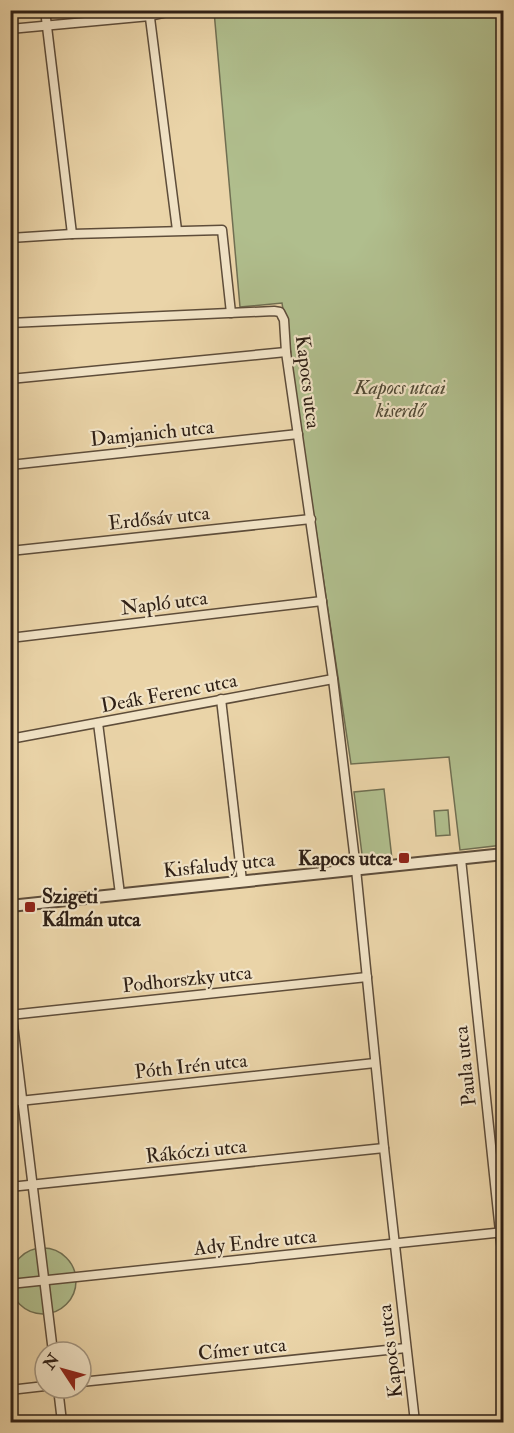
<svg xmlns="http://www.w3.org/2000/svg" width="514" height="1433" font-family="'IM FELL Double Pica',serif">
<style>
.green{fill:#b0be8d;stroke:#706f52;stroke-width:1.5}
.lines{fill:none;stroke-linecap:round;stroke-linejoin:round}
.minor-casing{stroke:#5e4d3a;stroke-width:11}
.tertiary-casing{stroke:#5e4d3a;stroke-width:14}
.minor{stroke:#f1e3c6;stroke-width:8}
.tertiary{stroke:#f1e3c6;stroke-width:10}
.poi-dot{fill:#8f2418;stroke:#f1e3c6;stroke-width:2}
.labels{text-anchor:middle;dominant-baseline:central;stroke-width:4.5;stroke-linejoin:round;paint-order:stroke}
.street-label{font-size:20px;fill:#2f2016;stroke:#f1e3c6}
.park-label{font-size:20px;font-style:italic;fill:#4f4834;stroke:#f1e3c6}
.poi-label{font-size:20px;font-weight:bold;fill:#2f2016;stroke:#f1e3c6;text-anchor:end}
</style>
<rect width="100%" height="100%" fill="#ead4a8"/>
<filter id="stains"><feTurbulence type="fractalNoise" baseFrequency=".00333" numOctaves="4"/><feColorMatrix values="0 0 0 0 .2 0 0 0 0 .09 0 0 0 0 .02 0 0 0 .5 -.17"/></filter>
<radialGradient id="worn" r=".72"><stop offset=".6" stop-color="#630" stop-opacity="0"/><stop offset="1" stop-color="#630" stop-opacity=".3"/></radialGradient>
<g class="green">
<path d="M214,11H503V845L460,850L449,757L351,764L282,303L240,307Z"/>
<path d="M384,789L392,859L363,862L354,792Z"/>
<path d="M448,810L450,835L436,836L434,811Z"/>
<circle cx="43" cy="1281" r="33"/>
</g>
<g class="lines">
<g class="minor-casing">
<g id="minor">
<path d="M45,10L72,234"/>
<path d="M149,10L177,230"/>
<path d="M10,29L150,16L177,10"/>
<path d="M10,238L72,234L222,230L231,313"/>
<path d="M10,323L274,311L280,312L284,320L286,352L333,679L356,869L384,1148L415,1422"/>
<path d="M10,379L286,352"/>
<path d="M10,465L298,434"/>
<path d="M10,551L311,519"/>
<path d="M10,638L322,601"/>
<path d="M221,699L242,881"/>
<path d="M98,723L120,894"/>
<path d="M10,739L333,679"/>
<path d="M461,859L504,1270"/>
<path d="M10,1000L53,1352"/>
<path d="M10,1015L367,977"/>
<path d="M10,1102L375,1063"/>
<path d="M10,1187L384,1148"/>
<path d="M10,1284L504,1232"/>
<path d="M81,1382L406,1348"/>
<path d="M58,1388L62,1422"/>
<path d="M10,1390L45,1386"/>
</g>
</g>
<g class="tertiary-casing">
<path id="tertiary" d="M10,906L504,854"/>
</g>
<use href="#minor" class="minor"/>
<use href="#tertiary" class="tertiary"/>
</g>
<g class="poi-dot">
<rect x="398" y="852" width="12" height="12" rx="3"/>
<rect x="24" y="901" width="12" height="12" rx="3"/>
</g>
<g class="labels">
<g class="street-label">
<text transform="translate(308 382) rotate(83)">Kapocs utca</text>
<text transform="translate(152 433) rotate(-6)">Damjanich utca</text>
<text transform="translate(159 518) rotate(-6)">Erdősáv utca</text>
<text transform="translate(164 603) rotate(-7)">Napló utca</text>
<text transform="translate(169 693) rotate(-11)">Deák Ferenc utca</text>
<text transform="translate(219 865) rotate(-6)">Kisfaludy utca</text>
<text transform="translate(187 979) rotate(-6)">Podhorszky utca</text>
<text transform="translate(191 1066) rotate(-6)">Póth Irén utca</text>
<text transform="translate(465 1066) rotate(-96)">Paula utca</text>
<text transform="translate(196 1151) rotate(-6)">Rákóczi utca</text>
<text transform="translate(255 1242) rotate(-6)">Ady Endre utca</text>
<text transform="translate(242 1349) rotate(-6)">Címer utca</text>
<text transform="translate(390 1351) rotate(-97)">Kapocs utca</text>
</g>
<g class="park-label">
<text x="400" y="387">Kapocs utcai<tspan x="400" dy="23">kiserdő</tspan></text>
</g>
<g class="poi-label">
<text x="392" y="858">Kapocs utca</text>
<text x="42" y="896" text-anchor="start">Szigeti<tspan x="42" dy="23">Kálmán utca</tspan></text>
</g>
</g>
<rect width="514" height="1433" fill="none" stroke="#ead4a8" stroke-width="36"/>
<rect x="12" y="12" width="490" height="1409" fill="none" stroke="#2f2016" stroke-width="3"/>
<rect x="18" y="18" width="478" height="1397" fill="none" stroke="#2f2016" stroke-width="1.5"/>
<g transform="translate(63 1370) rotate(306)"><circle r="28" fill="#f1e3c6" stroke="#a39580" stroke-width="1.5"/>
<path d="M0-4.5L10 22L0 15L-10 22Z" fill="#8f2418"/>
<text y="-9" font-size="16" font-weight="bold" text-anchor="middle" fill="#2f2016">N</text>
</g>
<rect width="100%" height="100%" filter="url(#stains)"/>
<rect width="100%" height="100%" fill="url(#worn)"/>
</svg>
